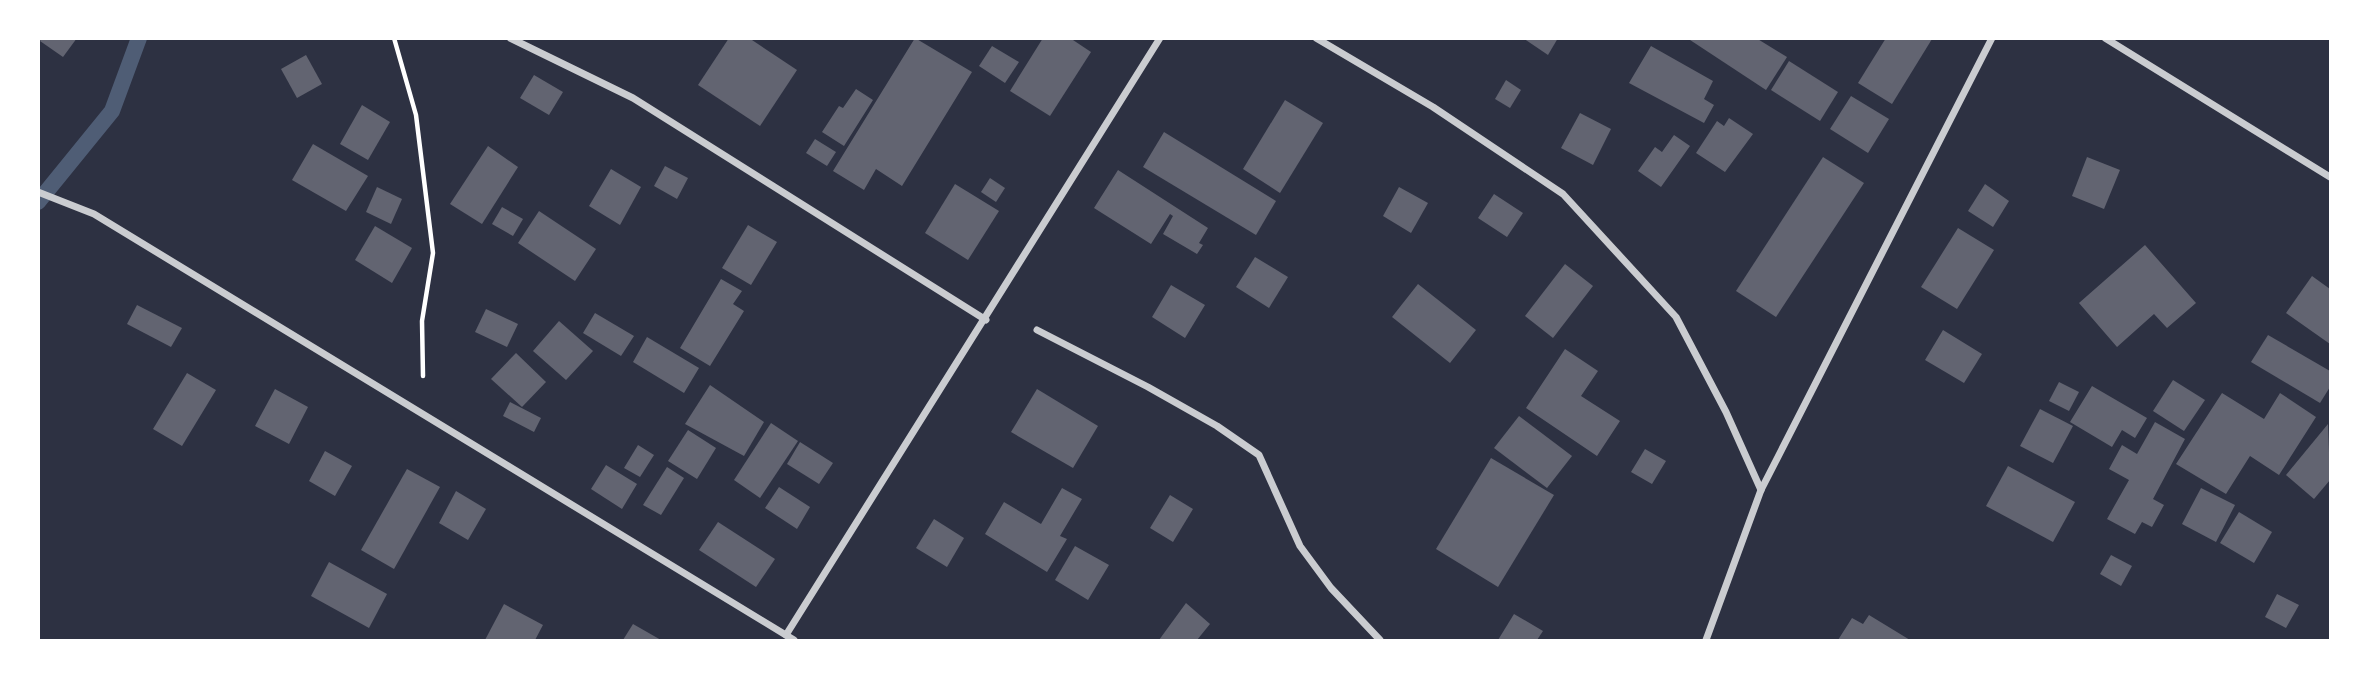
<svg xmlns="http://www.w3.org/2000/svg" width="2369" height="679" font-family="Inter,sans-serif">
<style>
.lines{fill:none;stroke-linecap:round;stroke-linejoin:round}
.stream{stroke:#4f5d75;stroke-width:16}
.building{fill:#626471}
.path{stroke:#fff;stroke-width:4.5}
.minor{stroke:#caccd0;stroke-width:7}
</style>
<rect width="100%" height="100%" fill="#2d3142"/>
<g class="lines">
<path class="stream" d="M38,202L112,111L139,38"/>
</g>
<g class="building">
<path d="M42,38H77L63,57L40,41Z"/>
<path d="M729,38H749L797,70L760,126L698,85Z"/>
<path d="M915,38L972,72L902,186L876,169L864,190L833,171Z"/>
<path d="M1043,38H1070L1091,52L1050,116L1010,91Z"/>
<path d="M1523,38H1558L1548,55Z"/>
<path d="M1687,38H1756L1787,57L1766,90Z"/>
<path d="M1886,38L1932,39L1892,104L1858,83Z"/>
<path d="M992,46L1019,62L1005,83L979,66Z"/>
<path d="M1651,46L1713,81L1704,99L1714,105L1704,123L1629,83Z"/>
<path d="M306,55L322,84L297,98L281,69Z"/>
<path d="M1789,61L1838,92L1820,121L1771,90Z"/>
<path d="M534,75L563,92L549,115L520,98Z"/>
<path d="M1506,80L1521,90L1510,108L1495,99Z"/>
<path d="M856,89L873,100L844,146L822,132L839,106L843,108Z"/>
<path d="M1851,96L1889,119L1868,153L1830,129Z"/>
<path d="M1285,100L1323,123L1280,193L1243,169Z"/>
<path d="M362,105L390,122L368,160L340,144Z"/>
<path d="M1580,113L1611,129L1593,165L1561,148Z"/>
<path d="M1729,118L1753,134L1725,172L1696,153L1717,121L1724,126Z"/>
<path d="M1164,132L1276,201L1256,235L1143,167Z"/>
<path d="M1674,135L1690,146L1661,187L1638,171L1655,147L1662,152Z"/>
<path d="M815,139L836,152L827,166L806,153Z"/>
<path d="M313,144L368,176L346,211L292,180Z"/>
<path d="M488,146L518,167L482,224L450,204Z"/>
<path d="M1823,157L1864,183L1776,317L1736,291Z"/>
<path d="M2087,157L2120,170L2104,209L2072,196Z"/>
<path d="M665,166L688,178L677,199L654,186Z"/>
<path d="M611,169L641,187L620,225L589,206Z"/>
<path d="M1118,170L1208,228L1199,243L1203,245L1197,254L1163,234L1173,216L1170,214L1151,244L1094,208Z"/>
<path d="M990,178L1005,188L996,202L981,192Z"/>
<path d="M955,184L999,211L968,260L925,233Z"/>
<path d="M1985,184L2009,201L1993,227L1968,211Z"/>
<path d="M377,187L402,199L391,224L366,212Z"/>
<path d="M1399,187L1428,203L1411,233L1383,216Z"/>
<path d="M1494,194L1523,213L1507,237L1478,218Z"/>
<path d="M502,207L523,219L513,236L492,224Z"/>
<path d="M539,211L596,249L575,281L518,243Z"/>
<path d="M748,225L777,242L751,285L722,268Z"/>
<path d="M375,226L412,248L392,283L355,260Z"/>
<path d="M1958,228L1994,250L1957,309L1921,287Z"/>
<path d="M2145,245L2196,303L2167,328L2154,314L2117,347L2079,303Z"/>
<path d="M1255,257L1288,277L1269,308L1236,287Z"/>
<path d="M1565,264L1593,286L1553,338L1525,316Z"/>
<path d="M2312,276L2330,289V344L2286,313Z"/>
<path d="M721,279L742,291L733,304L744,311L710,366L680,348Z"/>
<path d="M1418,284L1476,330L1450,363L1392,317Z"/>
<path d="M1171,285L1205,305L1185,338L1152,317Z"/>
<path d="M137,305L182,328L171,347L127,324Z"/>
<path d="M486,309L518,324L507,347L475,332Z"/>
<path d="M595,313L634,336L621,356L583,333Z"/>
<path d="M559,321L593,351L566,380L533,351Z"/>
<path d="M1943,330L1982,354L1964,383L1925,360Z"/>
<path d="M2268,335L2330,371V387L2320,403L2251,362Z"/>
<path d="M647,337L699,368L684,393L633,362Z"/>
<path d="M1565,349L1598,371L1581,396L1620,421L1597,456L1526,408Z"/>
<path d="M516,353L546,382L522,407L491,379Z"/>
<path d="M187,373L216,390L182,446L153,429Z"/>
<path d="M2173,380L2205,400L2184,431L2153,411Z"/>
<path d="M2059,382L2079,392L2069,411L2049,401Z"/>
<path d="M710,385L764,422L744,456L685,424Z"/>
<path d="M2092,386L2147,418L2135,438L2122,430L2112,447L2070,422Z"/>
<path d="M275,389L308,407L289,444L255,426Z"/>
<path d="M1037,389L1098,426L1073,468L1011,432Z"/>
<path d="M2222,393L2264,419L2280,393L2316,417L2279,475L2250,456L2226,494L2176,464Z"/>
<path d="M510,402L541,418L534,432L503,416Z"/>
<path d="M2040,409L2073,426L2053,463L2020,446Z"/>
<path d="M1519,416L1572,456L1547,488L1494,448Z"/>
<path d="M2155,422L2185,439L2153,499L2164,505L2152,527L2142,522L2135,534L2107,519L2129,480L2109,469L2122,445L2137,454Z"/>
<path d="M771,423L798,441L760,498L734,480Z"/>
<path d="M2328,424L2330,480L2314,499L2286,475Z"/>
<path d="M688,430L716,448L697,479L668,461Z"/>
<path d="M800,442L833,463L819,484L787,464Z"/>
<path d="M638,445L654,455L640,477L624,468Z"/>
<path d="M1645,449L1666,461L1652,484L1631,472Z"/>
<path d="M325,451L352,466L335,496L309,481Z"/>
<path d="M1491,458L1554,495L1498,587L1436,549Z"/>
<path d="M606,465L637,484L622,509L591,489Z"/>
<path d="M2008,466L2075,502L2053,542L1986,506Z"/>
<path d="M667,467L684,478L661,515L643,505Z"/>
<path d="M407,469L440,487L394,569L361,550Z"/>
<path d="M779,487L810,507L797,529L765,508Z"/>
<path d="M1062,488L1082,499L1060,536L1067,539L1047,572L985,534L1004,502L1041,524Z"/>
<path d="M2201,488L2235,505L2216,542L2182,524Z"/>
<path d="M456,491L486,509L468,540L439,523Z"/>
<path d="M1170,495L1193,509L1173,542L1150,528Z"/>
<path d="M2239,512L2272,532L2254,563L2220,543Z"/>
<path d="M934,519L964,538L947,567L916,548Z"/>
<path d="M718,522L775,559L756,587L699,550Z"/>
<path d="M1075,546L1109,565L1088,600L1055,580Z"/>
<path d="M2111,555L2132,566L2121,586L2100,574Z"/>
<path d="M329,562L387,594L369,628L311,596Z"/>
<path d="M2277,594L2299,605L2286,628L2265,617Z"/>
<path d="M1186,603L1210,624L1197,640H1159Z"/>
<path d="M504,604L543,625L535,640H485Z"/>
<path d="M1514,614L1543,631L1537,640H1498Z"/>
<path d="M1869,615L1910,640H1838L1852,618L1863,624Z"/>
<path d="M633,624L661,640H623Z"/>
</g>
<g class="lines">
<path class="path" d="M394,38L416,115L433,253L422,321L423,376"/>
<g class="minor">
<path d="M510,38L633,98L986,320"/>
<path d="M1316,38L1433,107L1563,194L1676,317L1726,412L1761,490"/>
<path d="M2105,38L2330,177"/>
<path d="M38,192L94,214L794,640"/>
<path d="M1037,330L1148,387L1217,426L1259,455L1300,546L1331,588L1380,640"/>
<path d="M786,635L1160,38"/>
<path d="M1706,640L1761,490L1992,38"/>
</g>
</g>
<rect width="2369" height="679" fill="none" stroke="#ffffff" stroke-width="80"/>
</svg>
